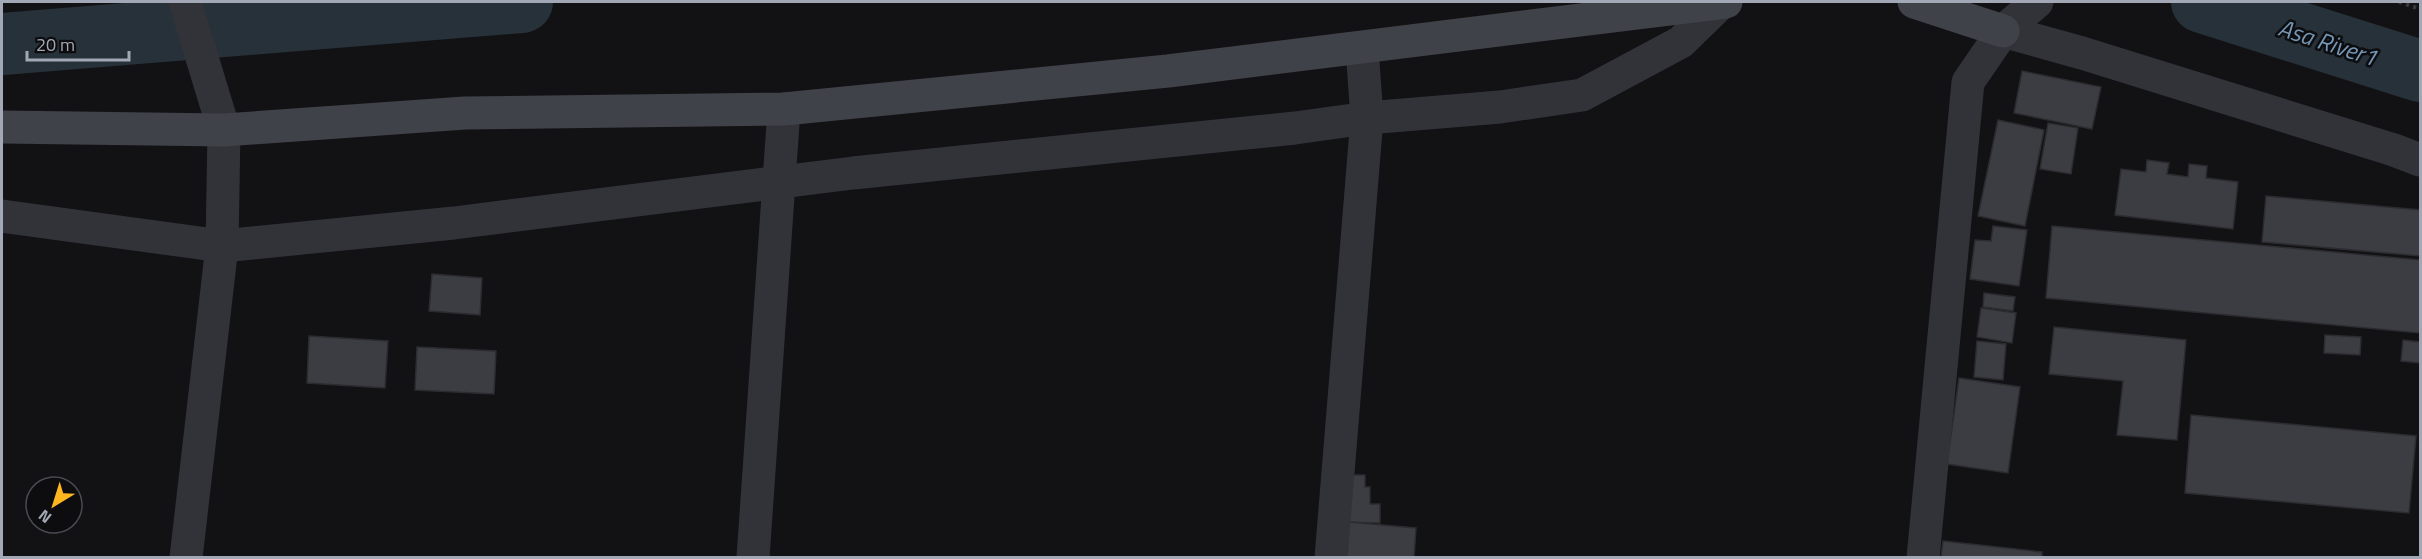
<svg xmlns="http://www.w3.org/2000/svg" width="2422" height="559" font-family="'Titillium Web',sans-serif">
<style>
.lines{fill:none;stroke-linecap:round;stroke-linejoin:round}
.river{stroke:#273139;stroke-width:62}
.building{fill:#3c3d42;stroke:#2c2c30;stroke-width:1.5}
.path{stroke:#383a40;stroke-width:4;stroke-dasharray:3 4.5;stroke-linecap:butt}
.street{stroke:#323339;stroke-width:33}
.secondary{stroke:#404249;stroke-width:33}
.labels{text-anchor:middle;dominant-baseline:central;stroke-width:5;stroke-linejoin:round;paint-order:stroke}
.water-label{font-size:24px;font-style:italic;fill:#7496b5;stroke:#0d0d0f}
</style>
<rect width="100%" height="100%" fill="#121214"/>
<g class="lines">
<g class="river">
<path d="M2202,2L2420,71"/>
<path d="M2,44L522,2"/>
</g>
</g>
<g class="building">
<path d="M2022,71L2101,87L2092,129L2014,113Z"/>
<path d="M1998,120L2044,130L2025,226L1978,216Z"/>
<path d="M2048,123L2078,128L2071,174L2040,169Z"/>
<path d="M2147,160L2169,163L2167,174L2188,177L2189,164L2207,166L2206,178L2238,182L2233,229L2115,215L2121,169L2146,172Z"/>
<path d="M2266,196L2420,210V256L2262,242Z"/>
<path d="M1993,226L2027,230L2019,286L1970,279L1975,240L1991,241Z"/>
<path d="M2052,226L2420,260V333L2046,298Z"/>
<path d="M432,274L482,278L480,315L429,311Z"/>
<path d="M1984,293L2015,297L2013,311L1983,307Z"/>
<path d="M1981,308L2016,313L2012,343L1977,337Z"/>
<path d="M2054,327L2186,340L2177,440L2117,435L2123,381L2049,374Z"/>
<path d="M2325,335L2361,337L2360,355L2324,353Z"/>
<path d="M309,336L388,341L385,388L307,383Z"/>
<path d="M2403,340L2420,342V363L2401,361Z"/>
<path d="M1977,341L2006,344L2003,380L1974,377Z"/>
<path d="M417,347L496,351L494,394L415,390Z"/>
<path d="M1959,378L2020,387L2008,473L1947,464Z"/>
<path d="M2191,415L2416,436L2409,513L2185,493Z"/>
<path d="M1349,475H1365V487H1370V504H1380V523L1341,522Z"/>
<path d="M1349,522L1416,528L1414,558H1346Z"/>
<path d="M1943,541L2042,552V558H1941Z"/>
</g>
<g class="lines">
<path class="path" d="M2399,2L2420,9"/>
<g class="street">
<path d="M185,2L224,130L222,246L186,558"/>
<path d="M2003,31L2082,53L2394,150L2420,160"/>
<path d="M2,216L222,246L454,223L853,173L1295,128L1367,118L1500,107L1582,95L1681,42L1722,2"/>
<path d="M753,558L784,109"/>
<path d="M1331,558L1367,118L1362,48"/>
<path d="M1923,558L1968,82L2003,31L2037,2"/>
</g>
<g class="secondary">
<path d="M1914,2L2003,31"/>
<path d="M2,127L224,130L465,113L784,109L1168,71L1726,2"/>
</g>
</g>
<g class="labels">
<g class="water-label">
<text transform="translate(2328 42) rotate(18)">Asa River1</text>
</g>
</g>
<rect width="2422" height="559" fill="none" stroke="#a2a8b6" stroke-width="6"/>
<g transform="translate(54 505) rotate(218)"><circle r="28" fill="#0d0d0f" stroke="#494b52" stroke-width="1.5"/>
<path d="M0-4.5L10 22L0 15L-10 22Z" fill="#ffb61f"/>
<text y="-9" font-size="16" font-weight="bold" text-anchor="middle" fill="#a2a8b6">N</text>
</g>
<path d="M27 51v9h102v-9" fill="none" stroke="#a2a8b6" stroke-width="3"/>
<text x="36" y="51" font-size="18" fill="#a2a8b6" stroke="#0d0d0f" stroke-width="4.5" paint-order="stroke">20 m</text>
</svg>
